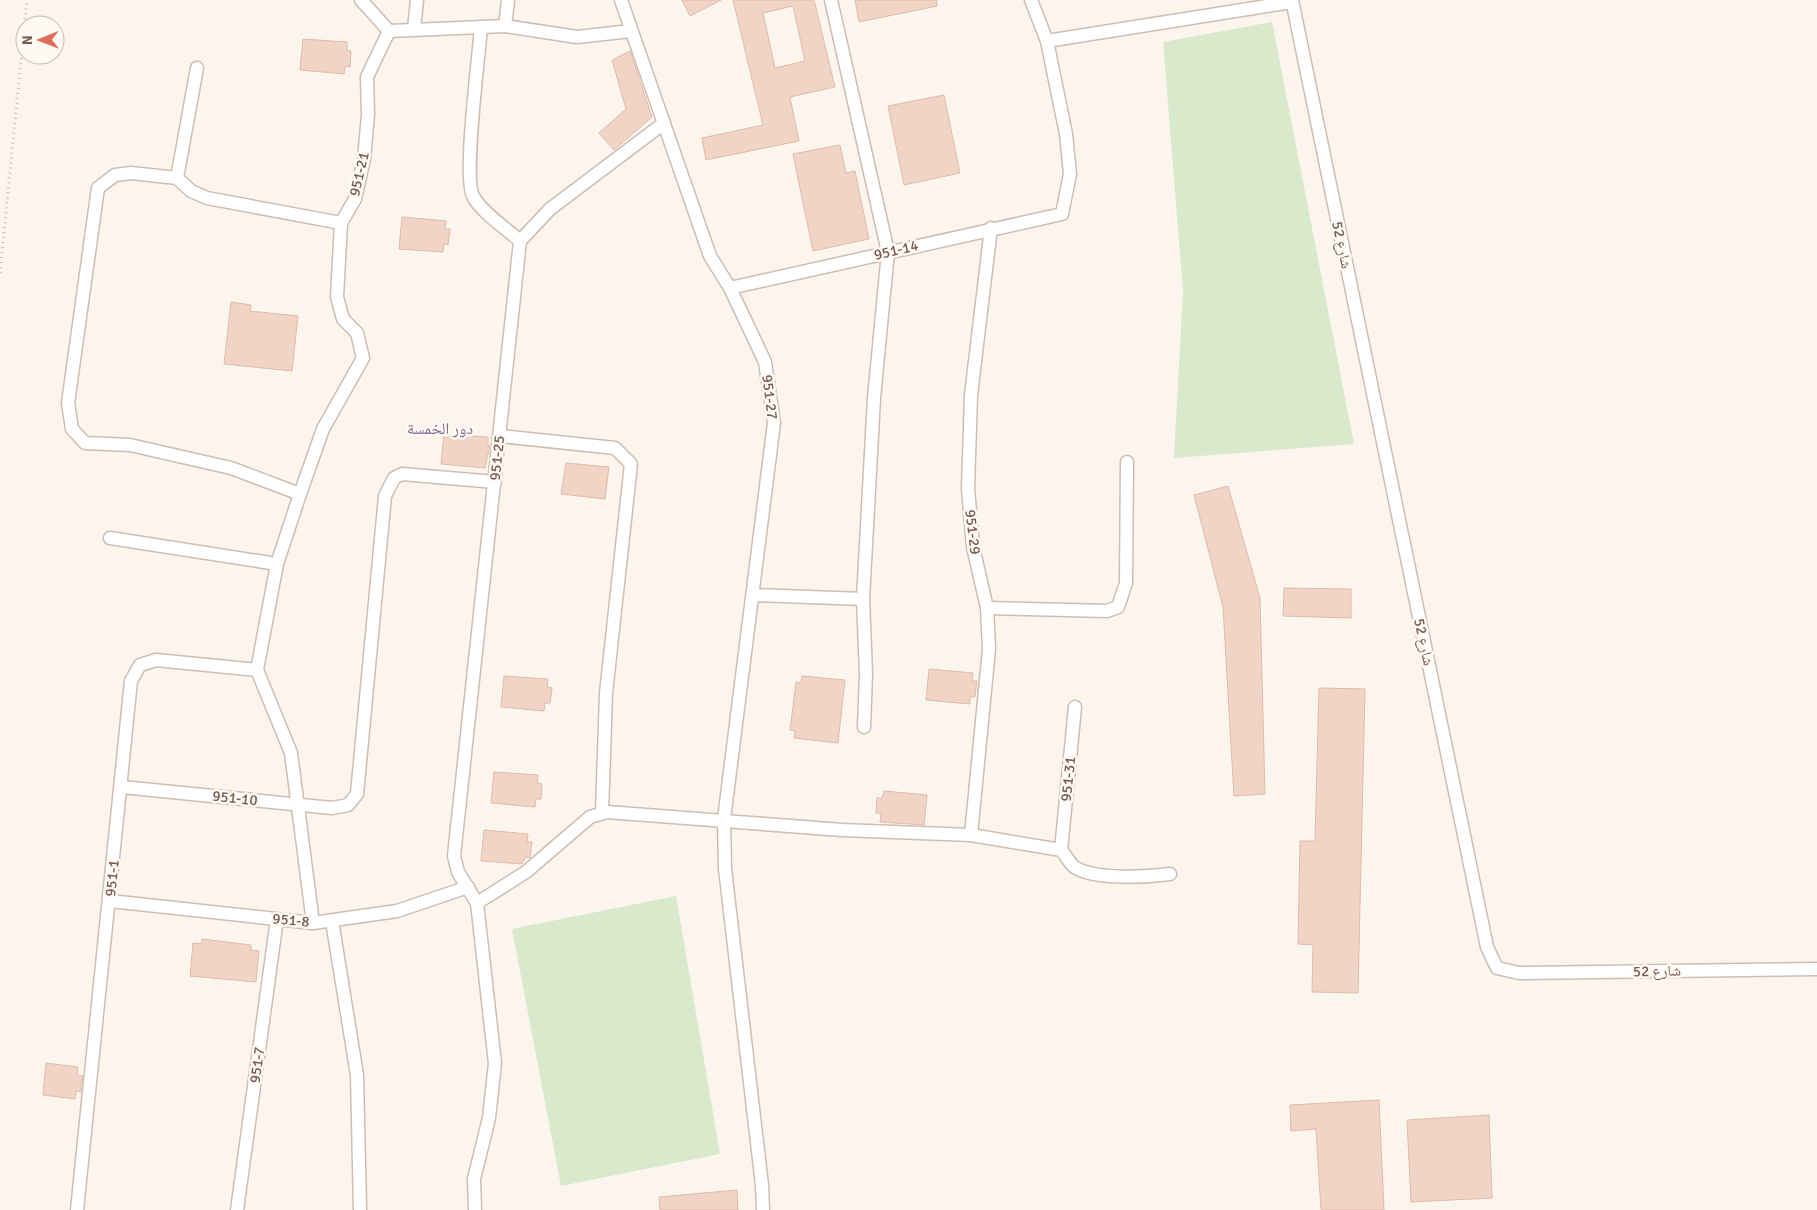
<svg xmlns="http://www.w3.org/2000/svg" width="1817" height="1210" font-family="Signika,'Noto Naskh Arabic',sans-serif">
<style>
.green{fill:#d9e9cb}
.building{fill:#f0d4c6;stroke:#e1baa7;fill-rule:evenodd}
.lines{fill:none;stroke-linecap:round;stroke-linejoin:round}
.street-casing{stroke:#cebdb2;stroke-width:15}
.path{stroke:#d5b7a8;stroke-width:3;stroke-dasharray:1 4;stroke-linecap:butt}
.street{stroke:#fff;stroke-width:12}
.labels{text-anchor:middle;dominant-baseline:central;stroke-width:5;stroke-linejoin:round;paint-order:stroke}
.street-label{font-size:15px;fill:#775b50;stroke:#fef9f3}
.neighbourhood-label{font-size:16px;fill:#816891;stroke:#fef9f3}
</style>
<rect width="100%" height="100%" fill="#fcf5ed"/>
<g class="green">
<path d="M1272,22L1354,444L1174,458L1183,291L1163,42Z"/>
<path d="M676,896L720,1154L561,1186L512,929Z"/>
</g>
<g class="building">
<path d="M682,0H721L690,16Z"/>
<path d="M733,0H814L835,87L790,97L799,141L706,160L702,138L763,125ZM793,6L805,61L775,68L763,13Z"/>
<path d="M855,0H937V6L859,22Z"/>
<path d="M303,39L347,42V50L351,51L350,67L345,66L344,74L300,70Z"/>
<path d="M630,51L652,117L614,150L599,133L626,109L612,60Z"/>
<path d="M944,95L960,173L904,185L888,106Z"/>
<path d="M840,145L846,173L855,171L869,239L813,251L793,154Z"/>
<path d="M402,217L446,221L445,229H450L448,245L444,244L443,252L399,249Z"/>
<path d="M231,302L251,305L250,311L298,316L292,371L224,364Z"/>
<path d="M444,434L488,437V445H490L485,468L441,464Z"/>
<path d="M566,463L609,467L605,499L561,494Z"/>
<path d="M1228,486L1260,598L1265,794L1234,796L1223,607L1194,495Z"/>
<path d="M1284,588L1351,589V618L1283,616Z"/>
<path d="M929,669L973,673L972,681H977L975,697H970V704L926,700Z"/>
<path d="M504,676L548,679L547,687L552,688L550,703H545L544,711L501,707Z"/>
<path d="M802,676L845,680L838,743L794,738L795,731L790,730L796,682L801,683Z"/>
<path d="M1319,688L1365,689L1358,993L1312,992L1313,945L1298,944L1300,841H1315Z"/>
<path d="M494,772L538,775L537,783L542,784L541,799H536L535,807L491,803Z"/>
<path d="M884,791L927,795L924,825L880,822L881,814L876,813L877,798H882Z"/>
<path d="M484,830L528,834L527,842H532L530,858L526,857L522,864L481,861Z"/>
<path d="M202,939L251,945V950L259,951L256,982L190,976L193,943L202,944Z"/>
<path d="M46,1063L78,1067L77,1075L83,1076L81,1086V1092L76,1091L75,1099L43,1095Z"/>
<path d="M1379,1100L1384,1210H1321L1316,1129L1291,1131L1290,1105Z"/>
<path d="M1489,1115L1492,1198L1411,1202L1407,1120Z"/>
<path d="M737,1190L738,1210H660L659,1197Z"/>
</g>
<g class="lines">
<g class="street-casing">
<g id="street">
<path d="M361,0L389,31"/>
<path d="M621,0L710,256L730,288L765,362L774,423L724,819L725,869L762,1185L763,1210"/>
<path d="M831,0L888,252L874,398L863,599L866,674L864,727"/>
<path d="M1292,0L1487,947L1497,968L1519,973L1817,969"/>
<path d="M505,26L508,0"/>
<path d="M414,29L417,0"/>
<path d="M389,31L505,26L577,37L631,31"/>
<path d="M1047,41L1292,2"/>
<path d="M177,178L197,68"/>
<path d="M520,241L550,209L664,123"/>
<path d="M730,288L1062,214L1070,174L1066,134L1047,41L1031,0"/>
<path d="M500,436L615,448L631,464L606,693L602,813"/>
<path d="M300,494L231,468L130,445L85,443L72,429L68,403L98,188L115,175L131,173L177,178L191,191L207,198L341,223"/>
<path d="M110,538L277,564"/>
<path d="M753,595L863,599"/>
<path d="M987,608L1107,611L1118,607L1126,583L1127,462"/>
<path d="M122,787L332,808L348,805L357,794L385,496L394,478L402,474L495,482"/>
<path d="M971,835L989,649L987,608L973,547L968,488L971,395L991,228"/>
<path d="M1061,850L1075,707"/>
<path d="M110,901L313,923L397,911L468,887"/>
<path d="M477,903L526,872L590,817L607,812L842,830L971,835L1061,850C1066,855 1070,865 1076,868C1097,880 1147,877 1170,874"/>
<path d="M332,921L357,1075L360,1210"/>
<path d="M313,923L291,753L257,670L277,564L300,494L323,429L363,358L357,333L343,319L337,297L341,223L355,199L364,159L368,114L367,77L389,31"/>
<path d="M77,1210L131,681L140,665L156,660L257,670"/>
<path d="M237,1210L277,919"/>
<path d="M475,1210L474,1179L489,1118L495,1063L477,903L458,872L454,856L520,241C507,229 480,211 473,196C463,176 479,56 481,27"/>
</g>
</g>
<path class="path" d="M0,273L27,0"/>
<use href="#street" class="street"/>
</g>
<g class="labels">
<g class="street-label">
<text transform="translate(359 174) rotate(-77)">951-21</text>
<text transform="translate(1342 245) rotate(78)">شارع 52</text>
<text transform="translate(896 250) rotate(-13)">951-14</text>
<text transform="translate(770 397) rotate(83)">951-27</text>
<text transform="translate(497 458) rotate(-84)">951-25</text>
<text transform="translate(973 532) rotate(83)">951-29</text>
<text transform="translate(1424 642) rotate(78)">شارع 52</text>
<text transform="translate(1068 779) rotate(-84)">951-31</text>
<text transform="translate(235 798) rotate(6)">951-10</text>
<text transform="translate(112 878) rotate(-84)">951-1</text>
<text transform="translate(291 920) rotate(5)">951-8</text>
<text transform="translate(1657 971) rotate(-1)">شارع 52</text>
<text transform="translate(257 1065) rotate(-82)">951-7</text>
</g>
<g class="neighbourhood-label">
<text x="440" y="429">دور الخمسة</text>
</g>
</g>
<g transform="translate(40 40) rotate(269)"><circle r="24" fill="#fef9f3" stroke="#c8bab2"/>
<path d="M0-4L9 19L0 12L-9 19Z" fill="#dc705b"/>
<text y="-8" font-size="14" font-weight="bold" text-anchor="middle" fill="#775b50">N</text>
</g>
</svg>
